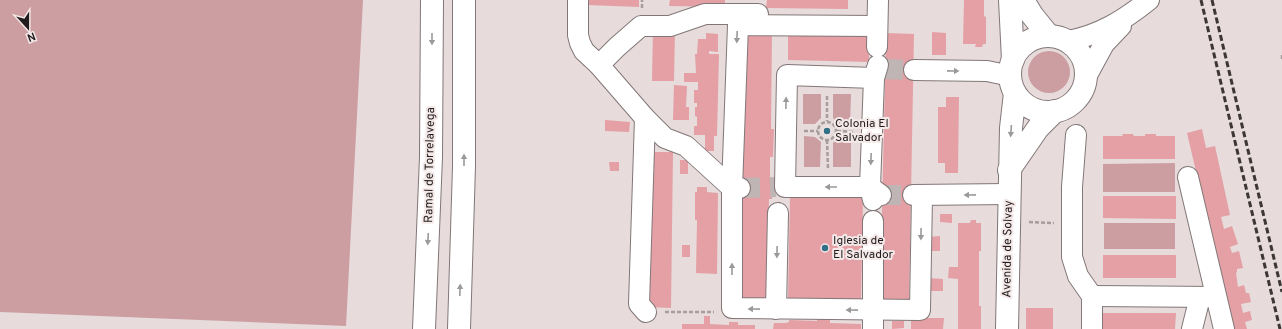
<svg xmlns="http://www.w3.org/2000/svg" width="1282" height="329" font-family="Overpass,sans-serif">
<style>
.green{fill:#cc9ea1}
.building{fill:#e4a0a5}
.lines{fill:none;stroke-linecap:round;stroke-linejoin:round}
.minor-tunnel{stroke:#bfb5b5;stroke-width:20;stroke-dasharray:20 10;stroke-linecap:butt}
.minor-casing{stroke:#827778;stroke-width:22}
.highway-casing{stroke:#827778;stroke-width:24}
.path{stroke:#a79d9d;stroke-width:2.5;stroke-dasharray:4 2;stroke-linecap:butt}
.minor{stroke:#fff;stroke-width:20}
.highway{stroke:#fff;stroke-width:22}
.rail{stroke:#3c3637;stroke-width:3;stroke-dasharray:6 3;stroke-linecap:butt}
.oneway{fill:#9b9999}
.poi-dot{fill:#327086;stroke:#f4e8e8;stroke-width:1.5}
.labels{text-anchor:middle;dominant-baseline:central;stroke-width:4;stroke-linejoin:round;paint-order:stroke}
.poi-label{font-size:12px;fill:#211c1d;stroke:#f4e8e8;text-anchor:start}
.street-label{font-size:12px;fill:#211c1d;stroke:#f4e8e8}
</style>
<rect width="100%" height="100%" fill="#e7dbdb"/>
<g class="green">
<path d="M0,0H363L346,326L0,312Z"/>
<circle cx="1049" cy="72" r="21"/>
<path d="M803,94H821V118L815,124H803Z"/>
<path d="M833,94H851L850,125L840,124L833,118Z"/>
<path d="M804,136L815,137L821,142L820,167H804Z"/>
<path d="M839,137H851V167H833V143Z"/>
<path d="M1175,163V192H1103V164Z"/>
<rect x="1104" y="223" width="71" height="26"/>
</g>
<g class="building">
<path d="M587,0H639V7L587,5Z"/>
<path d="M670,0H725V7L669,6Z"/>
<path d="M767,0H848V9L766,8Z"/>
<path d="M964,0H984V16L986,17V44H983L982,47H975L976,44H963Z"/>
<path d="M653,28L675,29L674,81H652Z"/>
<path d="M744,31H772L771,129H774L773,157H770V182H773L772,199H769L767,298H739Z"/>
<path d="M788,31L869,33V62L788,60Z"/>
<path d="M932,32L946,33V55H932Z"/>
<path d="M706,33L718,34V52L709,51V54H719L717,136H714V151H705V135H694V126H697V117L695,116V107H697V103H694V90H698V82H684V73H696L695,54H697L698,39H706Z"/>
<path d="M886,33L914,34L909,301L880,300Z"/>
<path d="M674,85L687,86L686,107H689V120H673Z"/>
<path d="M946,97H959L958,173H945V163H938V107H946Z"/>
<path d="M605,120L630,122L629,132L605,131Z"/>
<path d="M1202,129L1206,148L1215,146L1230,215L1221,217L1224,229L1232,226L1238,244L1230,247L1232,253L1239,251L1243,268L1237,269V272L1236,273L1238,287L1244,285L1246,293H1249L1251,302L1241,304L1243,313L1250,311L1252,320L1245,322L1247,329H1233L1187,133Z"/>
<path d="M1122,134H1133L1134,136H1145V134H1156V136H1175V159H1103V136H1123Z"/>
<path d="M651,152H673L671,308L649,307Z"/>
<rect x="680" y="160" width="8" height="14"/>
<path d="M609,162H619V171H610Z"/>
<path d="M697,187H707V192L718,193L717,274L696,273L697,220H695V192H697Z"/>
<path d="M1103,196H1176V219L1103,218Z"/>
<path d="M790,197L863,198L861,300L788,299Z"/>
<path d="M940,214H952V223L940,222Z"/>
<path d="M971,220H976V223H981V251H979V306H981V329H958V279L948,278L949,267H958V223H970Z"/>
<path d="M940,236V251H929V237Z"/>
<rect x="682" y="245" width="8" height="12"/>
<rect x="1103" y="255" width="73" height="23"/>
<path d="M928,278L943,279V291H928Z"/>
<rect x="1026" y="308" width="27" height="21"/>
<path d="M1103,313H1176L1175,329H1103Z"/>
<path d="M704,316H710V324L729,325V322H738V325H755V329H682V324H704Z"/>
<path d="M817,316H830V323L861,324V329H773L774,323H786L789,322V320L817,321Z"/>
<path d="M911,318H944L943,329H911Z"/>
<path d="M892,321H904V328L892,329Z"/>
</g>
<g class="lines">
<g class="minor-tunnel">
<path d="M883,69L914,70"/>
<path d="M740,188L776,187"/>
<path d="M881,195H913"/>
</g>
<g class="minor-casing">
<g id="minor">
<path d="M578,0V35L580,43L584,51L599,65L645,118L665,138L686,146L732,188H740"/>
<path d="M877,26L738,25L732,188V308L920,310L922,195"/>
<path d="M1068,41C1100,35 1124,20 1149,0"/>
<path d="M877,47L878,0"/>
<path d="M599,65L617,47L641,26H670L705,14H758"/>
<path d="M914,70L987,71L1011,76"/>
<path d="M1086,77L1104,44L1121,26"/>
<path d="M874,78L787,75L785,187H870L881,195"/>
<path d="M645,118L639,304L646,312"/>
<path d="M1076,135L1072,187V257L1078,276L1092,296V329"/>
<path d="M1188,177L1224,329"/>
<path d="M913,195L1009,194"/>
<path d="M873,200L870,187L874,78L878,65"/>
<path d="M1092,296L1216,297"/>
<path d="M776,309L778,213"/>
<path d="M873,329V221"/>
<path d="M1192,329L1200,297"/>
</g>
</g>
<g class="highway-casing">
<g id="highway">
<path d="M1010,0L1013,60"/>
<path d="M1023,0L1032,15L1049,36"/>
<circle cx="1048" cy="74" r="38"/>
<path d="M1009,170L1038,128L1055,111"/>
<path d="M424,329L431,157L432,0"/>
<path d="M459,329L464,166V0"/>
<path d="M1007,329L1011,128L1015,93"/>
</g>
</g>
<g class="path">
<path d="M642,8V0"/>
<path d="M1282,55V61"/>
<path d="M827,96V121"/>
<circle cx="827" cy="131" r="9"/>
<path d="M804,131H818"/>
<path d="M837,131L854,132"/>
<path d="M827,140L828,168"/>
<path d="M1029,222L1054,223"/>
<path d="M665,312H714"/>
</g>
<use href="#minor" class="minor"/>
<use href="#highway" class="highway"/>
<g class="rail">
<path d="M1201,0L1280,329"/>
<path d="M1212,0L1282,292"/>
</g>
</g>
<defs><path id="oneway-solid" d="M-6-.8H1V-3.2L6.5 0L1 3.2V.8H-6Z"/></defs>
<g class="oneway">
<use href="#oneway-solid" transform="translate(737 37) rotate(92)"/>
<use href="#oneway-solid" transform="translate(432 39) rotate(90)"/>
<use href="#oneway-solid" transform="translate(953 71) rotate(1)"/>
<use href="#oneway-solid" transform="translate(786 103) rotate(-89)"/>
<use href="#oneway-solid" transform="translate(1011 131) rotate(94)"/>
<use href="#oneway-solid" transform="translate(871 159) rotate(92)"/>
<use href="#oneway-solid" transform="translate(464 160) rotate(-90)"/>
<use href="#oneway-solid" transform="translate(831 187) rotate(180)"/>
<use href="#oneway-solid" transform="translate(970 195) rotate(179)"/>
<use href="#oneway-solid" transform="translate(921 234) rotate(91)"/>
<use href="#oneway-solid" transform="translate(428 239) rotate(93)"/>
<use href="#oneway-solid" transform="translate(777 252) rotate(91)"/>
<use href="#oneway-solid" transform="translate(732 269) rotate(-90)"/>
<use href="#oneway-solid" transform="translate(460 290) rotate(-88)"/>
<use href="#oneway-solid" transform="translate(754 309) rotate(-179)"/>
<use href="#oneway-solid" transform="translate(852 310) rotate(-179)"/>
</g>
<g class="poi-dot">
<circle cx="827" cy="131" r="4"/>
<circle cx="825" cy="248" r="4"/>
</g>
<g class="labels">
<g class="poi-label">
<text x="835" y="124">Colonia El<tspan x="835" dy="14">Salvador</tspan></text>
<text x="833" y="241">Iglesia de<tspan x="833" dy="14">El Salvador</tspan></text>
</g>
<g class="street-label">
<text transform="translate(430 165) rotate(-89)">Ramal de Torrelavega</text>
<text transform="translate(1008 249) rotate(-89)">Avenida de Solvay</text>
</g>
</g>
<g transform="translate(28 28) rotate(159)" stroke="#f4e8e8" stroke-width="3" paint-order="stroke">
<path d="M0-3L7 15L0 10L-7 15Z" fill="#211c1d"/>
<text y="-6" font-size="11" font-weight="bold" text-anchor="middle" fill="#211c1d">N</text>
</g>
</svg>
